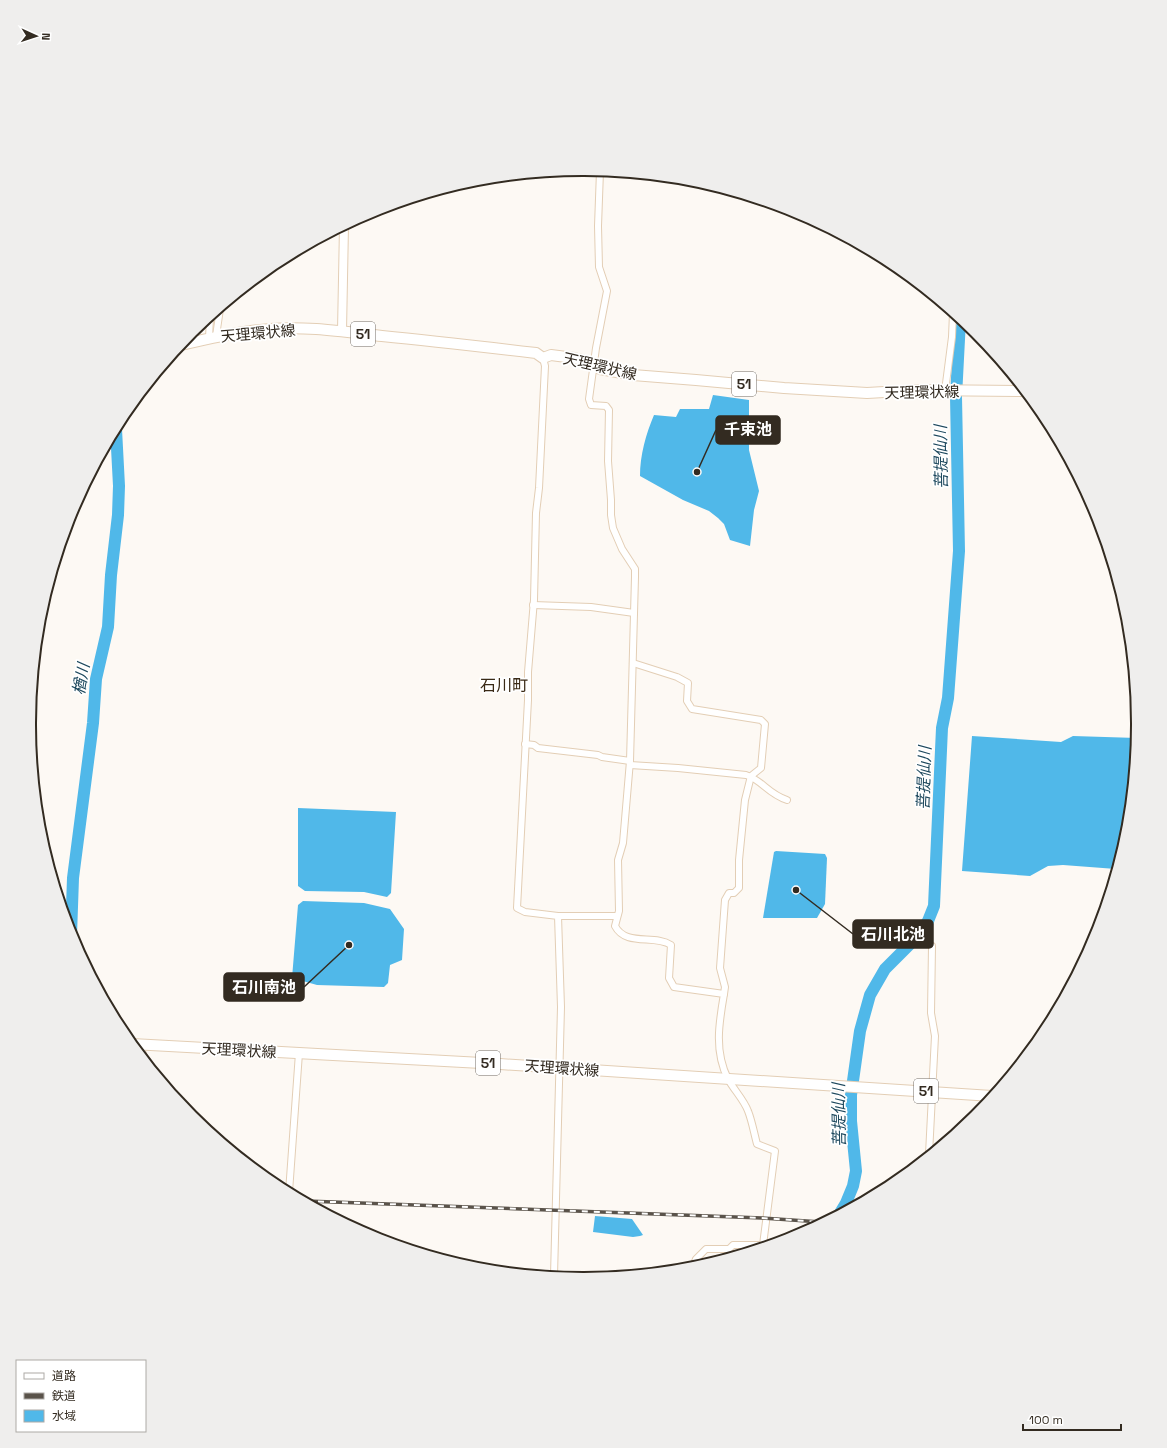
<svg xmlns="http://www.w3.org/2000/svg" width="1167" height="1448" font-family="'Space Grotesk','Noto Sans JP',sans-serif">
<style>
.water{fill:#50b8e9}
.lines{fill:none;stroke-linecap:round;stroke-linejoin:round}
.river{stroke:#50b8e9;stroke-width:12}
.minor-casing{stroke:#e3ceb5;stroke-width:8}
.tertiary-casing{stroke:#e3ceb5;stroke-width:10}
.primary-casing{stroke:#e3ceb5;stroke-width:12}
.minor{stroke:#fff;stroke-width:6}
.tertiary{stroke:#fff;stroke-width:8}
.primary{stroke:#fff;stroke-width:10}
.rail-casing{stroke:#5a534a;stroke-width:3.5}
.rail{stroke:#fff;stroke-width:2;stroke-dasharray:6;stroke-linecap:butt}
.labels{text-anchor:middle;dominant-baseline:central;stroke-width:3.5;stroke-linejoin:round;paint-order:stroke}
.shield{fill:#fff;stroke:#706b64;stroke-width:1}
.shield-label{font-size:14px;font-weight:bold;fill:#332b21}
.street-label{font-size:15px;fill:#332b21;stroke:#fff}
.water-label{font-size:16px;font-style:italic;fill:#1d485d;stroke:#fff}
.neighbourhood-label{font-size:16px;fill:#3a2a16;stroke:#fff}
.rim{fill:none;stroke:#332b21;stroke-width:2}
.leader{fill:none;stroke:#332b21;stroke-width:1.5}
.callout-dot{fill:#332b21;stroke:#fff;stroke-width:1.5}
.callout{fill:#332b21;stroke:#332b21;stroke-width:1.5}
.callout-label{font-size:16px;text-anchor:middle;font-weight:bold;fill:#fff}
</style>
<rect width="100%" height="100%" fill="#fdf9f4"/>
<g class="water">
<path d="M713,395L749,400V450L759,491L754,510L750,546L730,540L724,524L718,518L709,511L683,500L640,476C640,455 646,434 654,415L676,417L680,409H709Z"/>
<path d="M972,736L1061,742L1073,736L1137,738L1127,832L1116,869L1063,865L1048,866L1030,876L962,871Z"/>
<path d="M298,808L396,812L391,893L387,897L364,892L305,891L298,886Z"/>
<path d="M776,851L825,854L827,858L825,904L817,918H763L774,852Z"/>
<path d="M303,901L364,903L390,909L404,929L402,960L390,965L388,983L384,987L317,985L292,978L298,905Z"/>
<path d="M595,1216L632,1219L643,1235L640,1236L633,1237L593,1232Z"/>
</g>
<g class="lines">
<g class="river">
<path d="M71,935L73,878L93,723L96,679L108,627L111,575L118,515L119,486L116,429"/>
<path d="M840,1213L846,1203L853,1186L856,1171L851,1121V1095L860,1031L870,995L885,969L913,941L928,921L934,906L942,728L948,698L959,551L956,397L960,320"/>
</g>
<g class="minor-casing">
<g id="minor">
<path d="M600,171L598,226L599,267L607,291L596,348L589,399L591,405L606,406L609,410L608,461L611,500V515L613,528L622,549L635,569V577L630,761L623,843L618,860L619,911L615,926C626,947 654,934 671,945L669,978L674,987L724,994C719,1023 714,1051 728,1079C734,1090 744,1100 748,1111C752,1121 754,1133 757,1144L775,1151L763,1245H733L729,1249H706L696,1259L693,1267"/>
<path d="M216,336L220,309"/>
<path d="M209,338L210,317"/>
<path d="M543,358L545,366L539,488L536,513L534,600L528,672V700L517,908L525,912L558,916L561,1007L554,1276"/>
<path d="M945,391L952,337L953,313"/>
<path d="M533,605L591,607L634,613"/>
<path d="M633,663L677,677L688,683L687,701L692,709L761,720L765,724L761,768L751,776L745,800L739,860V888L734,893H729L725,900L720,968L725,987L724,994"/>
<path d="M525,744L534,745L538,748L598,755L602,757L630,761"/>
<path d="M630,765L678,768L746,775C762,780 768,794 787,800"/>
<path d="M558,916H617"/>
<path d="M139,1044L145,1059"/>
<path d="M929,1154L935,1036L931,1013L932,946"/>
<path d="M289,1192L299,1053"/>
</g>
</g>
<g class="tertiary-casing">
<path id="tertiary" d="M342,331L344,226"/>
</g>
<g class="primary-casing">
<g id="primary">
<path d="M181,345C210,338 240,331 270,329C308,326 345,332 382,336C434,341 485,347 536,353L543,358L551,355L574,358L582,360L600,369L633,375L696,380L784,388L867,393L919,390L1024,391"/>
<path d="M132,1044L500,1064L992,1096"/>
</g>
</g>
<use href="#minor" class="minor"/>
<use href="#tertiary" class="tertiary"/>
<use href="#primary" class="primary"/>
<g class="rail-casing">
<path id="rail" d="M306,1201L762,1218L821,1222"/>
</g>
<use href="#rail" class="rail"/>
</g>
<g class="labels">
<g class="shield">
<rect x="351" y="322" width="24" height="24" rx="3"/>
<rect x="732" y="372" width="24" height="24" rx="3"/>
<rect x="476" y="1051" width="24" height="24" rx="3"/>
<rect x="914" y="1079" width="24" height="24" rx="3"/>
</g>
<g class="shield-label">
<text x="363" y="334">51</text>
<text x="744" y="384">51</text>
<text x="488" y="1063">51</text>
<text x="926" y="1091">51</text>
</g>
<g class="street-label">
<text transform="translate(258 333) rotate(-5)">天理環状線</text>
<text transform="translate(600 366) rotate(13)">天理環状線</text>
<text transform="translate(922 392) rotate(-1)">天理環状線</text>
<text transform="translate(239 1050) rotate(3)">天理環状線</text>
<text transform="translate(562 1068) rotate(4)">天理環状線</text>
</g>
<g class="water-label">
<text transform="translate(941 457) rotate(-91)">菩提仙川</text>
<text transform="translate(81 679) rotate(-80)">楢川</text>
<text transform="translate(924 778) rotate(-88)">菩提仙川</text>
<text transform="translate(839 1115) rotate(-91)">菩提仙川</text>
</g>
<g class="neighbourhood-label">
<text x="504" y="685">石川町</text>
</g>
</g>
<path d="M0 0H1167V1448H0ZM583 176H584A547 547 0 0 1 1131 723V725A547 547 0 0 1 584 1272H583A547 547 0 0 1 36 725V723A547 547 0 0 1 583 176Z" fill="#efeeed" fill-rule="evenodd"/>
<path class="rim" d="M583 176H584A547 547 0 0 1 1131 723V725A547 547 0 0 1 584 1272H583A547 547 0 0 1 36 725V723A547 547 0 0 1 583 176Z"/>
<path class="leader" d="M697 472L716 430M796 890L853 934M349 945L304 987"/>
<g class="callout-dot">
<circle cx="697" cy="472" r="4"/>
<circle cx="796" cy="890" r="4"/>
<circle cx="349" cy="945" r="4"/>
</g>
<g class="callout">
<rect x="716" y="416" width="64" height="28" rx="4"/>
<rect x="853" y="920" width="80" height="28" rx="4"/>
<rect x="224" y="973" width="80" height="28" rx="4"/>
</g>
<g class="callout-label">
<text x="748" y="435">千束池</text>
<text x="893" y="940">石川北池</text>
<text x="264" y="993">石川南池</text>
</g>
<rect x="16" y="1360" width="130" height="72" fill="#ffffff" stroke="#adaaa6"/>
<rect x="24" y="1373" width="20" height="6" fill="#ffffff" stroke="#adaaa6"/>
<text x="52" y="1380" font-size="12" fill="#332b21">道路</text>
<rect x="24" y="1393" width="20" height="6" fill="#5a534a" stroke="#adaaa6"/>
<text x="52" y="1400" font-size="12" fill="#332b21">鉄道</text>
<rect x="24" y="1410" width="20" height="12" fill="#50b8e9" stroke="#adaaa6"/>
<text x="52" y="1420" font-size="12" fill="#332b21">水域</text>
<g transform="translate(36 36) rotate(93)" stroke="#ffffff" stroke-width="3" paint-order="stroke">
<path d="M0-3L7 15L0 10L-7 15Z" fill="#332b21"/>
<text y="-6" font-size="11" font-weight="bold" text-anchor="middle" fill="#332b21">N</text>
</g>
<path d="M1023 1424v6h98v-6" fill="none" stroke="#332b21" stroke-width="2"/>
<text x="1029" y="1424" font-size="12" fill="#332b21" stroke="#ffffff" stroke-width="3" paint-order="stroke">100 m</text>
</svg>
